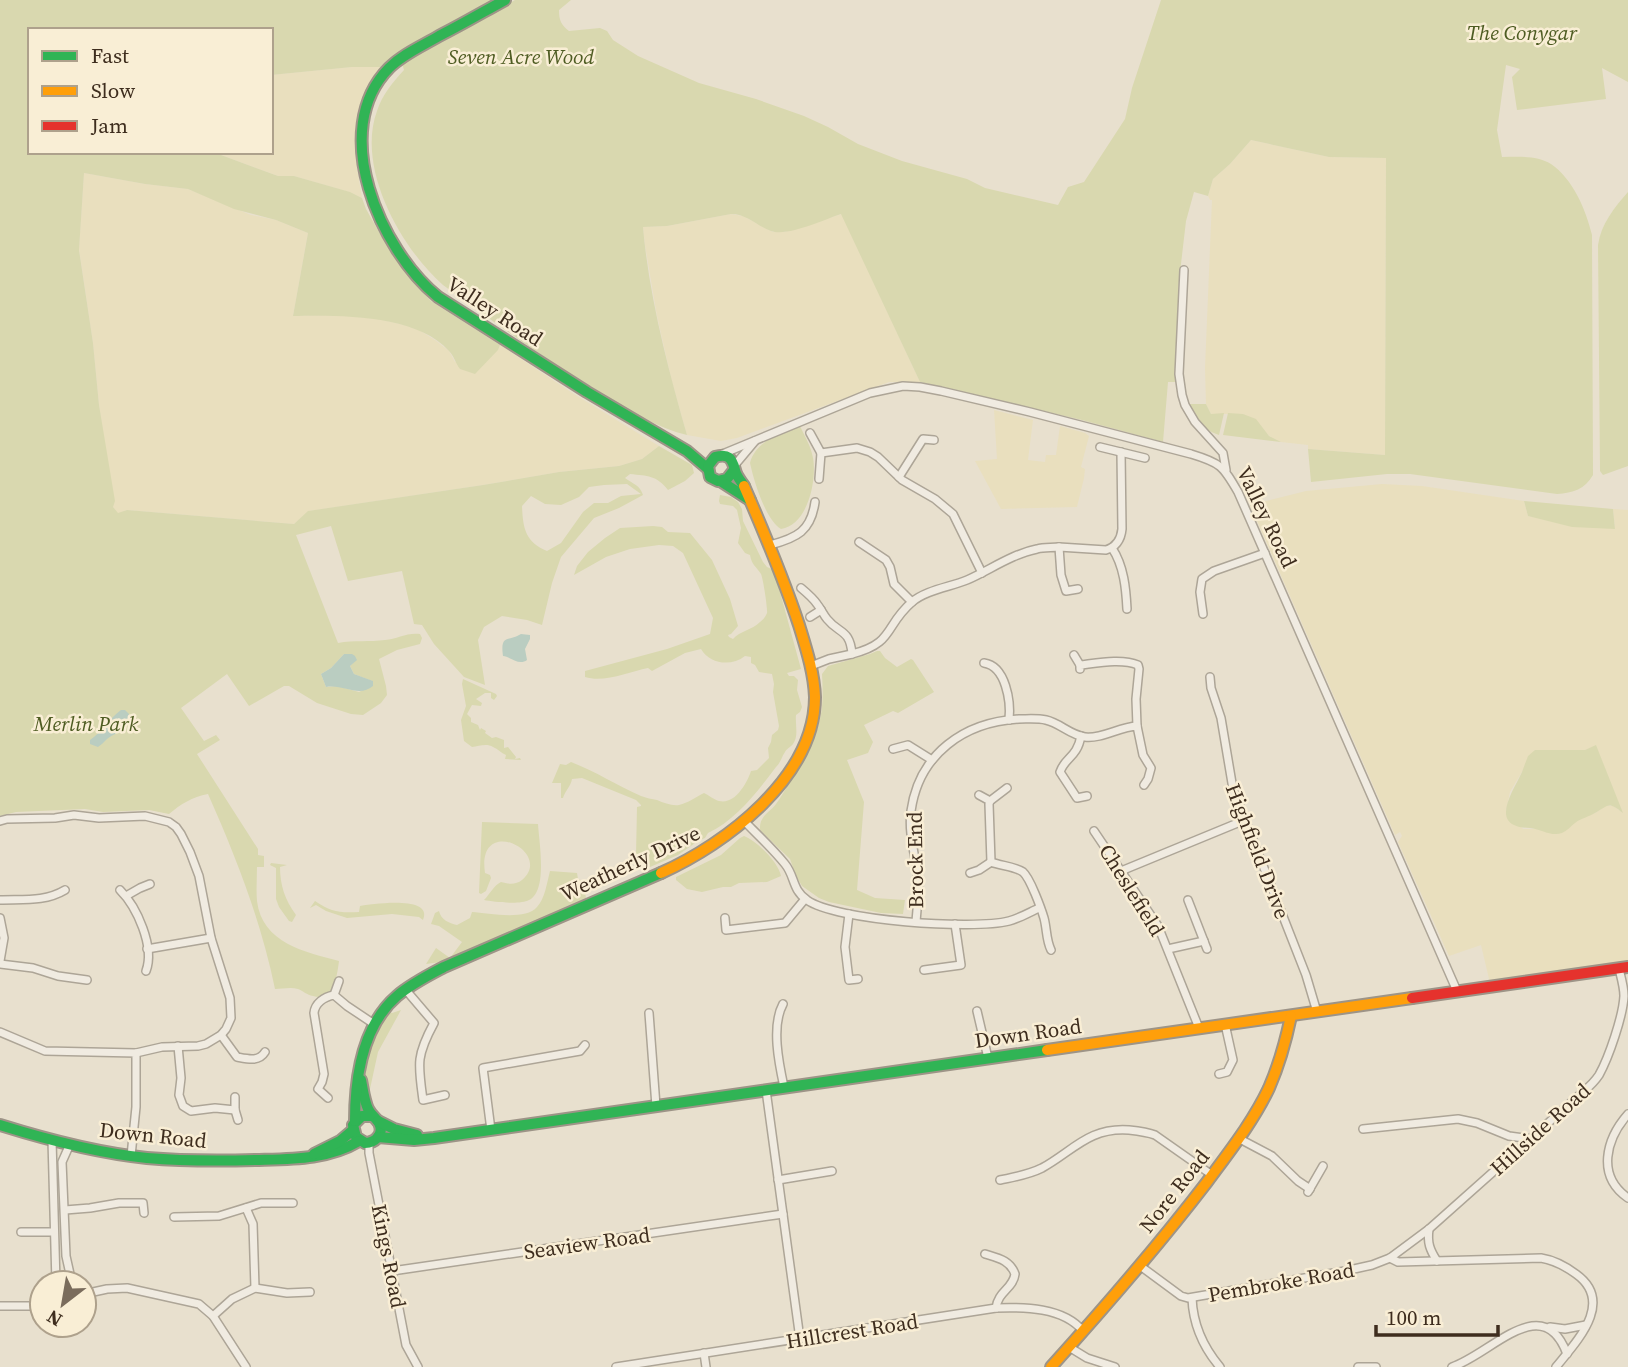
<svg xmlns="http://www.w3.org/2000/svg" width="1628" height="1367" font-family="'Source Serif 4',serif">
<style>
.farmland{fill:#e9dfbe;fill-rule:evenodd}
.green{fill:#d9d8af;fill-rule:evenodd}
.water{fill:#bacdc1}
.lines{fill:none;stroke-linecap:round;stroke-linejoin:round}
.street-casing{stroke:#ada597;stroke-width:10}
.fast-casing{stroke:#9d9487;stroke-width:14}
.slow-casing{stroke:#9d9487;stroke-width:14}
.jam-casing{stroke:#9d9487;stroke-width:14}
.street{stroke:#f0ebe1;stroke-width:7}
.fast{stroke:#30b455;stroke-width:10}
.slow{stroke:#ff9f0a;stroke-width:10}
.jam{stroke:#e5322d;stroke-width:10}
.labels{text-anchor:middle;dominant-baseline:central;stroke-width:5;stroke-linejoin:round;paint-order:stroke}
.park-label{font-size:21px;font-style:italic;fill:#4e5c22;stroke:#f9eed5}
.street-label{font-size:21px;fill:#3e2d1e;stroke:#f9eed5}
</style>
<rect width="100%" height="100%" fill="#e8e0ce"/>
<g class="farmland">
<path d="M352,67H381L379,70L380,71L370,83L360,105L355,134L357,168L362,198L349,192L294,176H278L213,152H271V75Z"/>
<path d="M1251,140L1329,157L1386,158L1385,455L1308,449V445L1281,442L1272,438L1243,414H1211L1206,404L1205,368L1212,200H1210L1208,196L1213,179L1230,164Z"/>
<path d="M84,173L145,184L188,189L251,215L276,220L308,233L293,316L338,315L379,319L404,325L419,330L435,340L449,351L455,362L498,350L500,345L574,394L659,446L642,459L619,466L559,472L483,485L309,511L294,524L127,510L117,514L113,507L99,405L93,343L79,249Z"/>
<path d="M731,214L743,216L773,232H784L842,214L920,382H889L737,438L721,441L687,435L672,382L657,316L645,245L643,227L667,226Z"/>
<path d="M994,410L1033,420L1028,460L1045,462L1046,455H1056L1060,426L1085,433L1089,436L1081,467L1085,469L1084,478L1077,507L1001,509L975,461L997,459Z"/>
<path d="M1382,484L1422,486L1524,501L1528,516L1615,528L1613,509L1628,510V962L1490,983L1481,945L1449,956L1398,842L1402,836L1400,832L1395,835L1250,505L1306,491ZM1596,746L1622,812L1613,806H1605L1597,812L1576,821L1538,829H1523L1506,811L1510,792L1535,750H1585Z"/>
</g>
<g class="green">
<path d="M0,0H496L381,67H352L271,75V30H30V152H213L278,176H294L350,192L362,198L366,209L379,232L419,288L431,301L500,345L498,350L475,374L460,369C456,364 454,356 449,351C417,314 337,315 293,316L308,233L276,220L234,209L188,189L145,184L84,173L79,250L93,343L99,405L115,501L113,507L118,513L127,510L294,524L308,511L483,485L559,472L619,466L642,459L659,446L692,465L694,473L685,481L668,490C656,475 648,476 630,474L625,478C633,484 640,485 643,495L619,508L594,518L561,557L552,583L542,625L527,620L502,616L484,627L478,640L485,685L464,677L434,644L422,625L414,624L402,571L348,581L331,526L296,535L338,643C354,640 370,642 385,640C397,639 408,632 420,634L422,638L420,644L397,650L379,659L386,686L387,695L381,703L363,715L351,714L317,703L289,686H284L249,706L227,674L181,708L204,741L216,735L220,740L197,754L258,849V855L264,856V867H257C257,878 256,890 257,901C262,943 305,952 339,961C337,976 334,1002 313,996C307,995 303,991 298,989C291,987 282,989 275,989C261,921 236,857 208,794C192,797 181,804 169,814L149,810L103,812L85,809L16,812L0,816ZM627,484L641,494L621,496L608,503H594L583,512L561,543L547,551C525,542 523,528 522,506L531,496L545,504L561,505L579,497L589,487L604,485ZM344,654L354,662L350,666L354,674L372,681L373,685L359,692L337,686L326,687L321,674L331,668Z"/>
<path d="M515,0H571L559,10C559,20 561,25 569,31L600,28L607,31L613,40L638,56L699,83L756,99L804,116L828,127L858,144L902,161L967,179L985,188L1058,205L1068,187L1084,182L1125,119L1132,88L1161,0H1628V82L1602,68L1606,99L1517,110L1512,77L1520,69L1506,65L1497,130L1502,157C1517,157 1537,155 1551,164C1573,179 1586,210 1592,235L1593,475C1585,489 1573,493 1557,494L1410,474H1387L1311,482L1308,449L1385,455L1386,158L1329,157L1251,140L1230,164L1213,179L1208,196L1194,192L1186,221L1179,281L1175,373L1176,382H1168L1163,442L1082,420L920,382L841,214C825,219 788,237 771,231C757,226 747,214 731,214L667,226L643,227C649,297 668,368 687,435C657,428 631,411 605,395C549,362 496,324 443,285C401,248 356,168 377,111C382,95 393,82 404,70L402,63Z"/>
<path d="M1628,192V466L1603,475L1600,471L1598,245C1601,224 1614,208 1628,192Z"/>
<path d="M1189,404H1206L1211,414L1224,413L1219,435C1201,429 1198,419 1189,404Z"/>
<path d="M1228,413L1243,414L1256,419L1269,436L1281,442L1223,435Z"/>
<path d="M800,426C805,437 811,446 813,458C817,480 808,525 781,529C765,519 754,481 750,463C755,442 782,431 800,426Z"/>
<path d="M720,495L731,497L738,502L742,509L743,521L763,562L767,567L774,570L801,669L787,673L789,676H794L798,680L797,690L802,707L800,712L796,715C795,725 799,736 793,744C791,747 786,749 785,752C781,758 781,762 776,767C758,791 736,820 708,833L705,838L698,841L678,855L650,867L638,863L633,858L636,855L637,807L641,806V805L636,800L582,778L572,779C571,786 565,791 563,798H561V783H552L560,764L566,765L571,762C595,771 618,786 641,796C646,798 652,799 657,800C664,803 672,806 679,805C688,803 696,797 704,793C709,795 714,800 719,801C735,805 747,783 751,771L757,770L769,758L768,748L771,742L772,735L778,730L779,726L773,692L774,684L772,674L759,672L755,665L751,663V657L745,656C731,667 710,664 701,649L685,653L652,671L648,668C629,672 604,683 585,677V671L667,649L710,634L713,618L683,553L673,546L659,545L630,549L606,557L574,575L577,566L588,552L605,538L620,528L653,526L662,527L668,532L690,533L712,560L730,599L738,626L731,634L728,635L729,637L733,639C740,631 752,630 760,622C763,620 766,616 767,613C768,610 763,578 761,574C757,567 752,566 750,555L745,553L738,543L741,528L737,510L733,506L720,504L719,501Z"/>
<path d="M1524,501L1613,509L1615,529L1572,527L1528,516Z"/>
<path d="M877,651H880L885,658L897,667L911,659L913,660L934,692L898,713L893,711L864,725L873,742L868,753L847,760L864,802L857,890L875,898L905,900L903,914L881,913L829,902L819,898L802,886L796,876L790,859L760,830C759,816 769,813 776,804C787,789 794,772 804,757C822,726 824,709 822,674L828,666L870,654Z"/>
<path d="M463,679L496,694L497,696L494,700L491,698V693H485L476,699L482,703L481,706L472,705L467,714L471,718V722L478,725L480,730L481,728L486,731L485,733L492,738L496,737L504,740V748L508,747L516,757L515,759L520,758L521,760L505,759L506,755C501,753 498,749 493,747C487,743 479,746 472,747L464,741L461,720L466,706L462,684Z"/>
<path d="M1596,745L1623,813C1608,801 1609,805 1595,813C1589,817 1581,818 1575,823C1571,826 1567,831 1562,833C1552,837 1540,829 1530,828C1487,827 1513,792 1522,772C1524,767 1526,761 1528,756L1535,750H1585Z"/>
<path d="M482,822L538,824C539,842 548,891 529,900C520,905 494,902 484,900C490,894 494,885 501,882C508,884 516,885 522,880C555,852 476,813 485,873L490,875L491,878L486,891L481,894L479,893Z"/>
<path d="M744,836C757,841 779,863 781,876L767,882L739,883L731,887H723L702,892L687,889L676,880V877L721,855L740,838Z"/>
<path d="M271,863L287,865L280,867C280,885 285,900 296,915L292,922L289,921L279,907L276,899V868L270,865Z"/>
<path d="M550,871L577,873L578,879L583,881L586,898L579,903L449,961L426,964L436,948L450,958L462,942L439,926L431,924L435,913L439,911C441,920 449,923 457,925L470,918L472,912C488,913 525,921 537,907C545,899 547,882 550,871Z"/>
<path d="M315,901C331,912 339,913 359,912L360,906C372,904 434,895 423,920L419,917L392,914L347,918L326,911L316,905L310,908Z"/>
<path d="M401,1010L378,1052L368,1098C359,1062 368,1041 389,1011L392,1013Z"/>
</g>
<g class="water">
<path d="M521,634L530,635V639L525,649L527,660C519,666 511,657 503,656C500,634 508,642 521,634Z"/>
<path d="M344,654H352L355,656L357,660L350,666L354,674L373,681V686C359,698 344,684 326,687L321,674L331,668Z"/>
<path d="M121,710H125L129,714C127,733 119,730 107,739C104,742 101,745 98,747L90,744V740C102,732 109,719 121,710Z"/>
</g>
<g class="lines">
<g class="street-casing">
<g id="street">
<path d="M1184,270L1179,374L1182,395L1185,405L1195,422L1223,453L1226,470"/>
<path d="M810,433L821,453L857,448L870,452L878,457L902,480L935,499L953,514L982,573"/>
<path d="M1100,447L1145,458"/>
<path d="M720,455L870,393L903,386L920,387L941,391L1030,412L1191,454C1221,463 1223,466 1238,492L1457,991"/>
<path d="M734,466L755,441"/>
<path d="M899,477L923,439L934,440"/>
<path d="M819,479L821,453"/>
<path d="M859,542L886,560L890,567L894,584L912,602"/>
<path d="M770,545C797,538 811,531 815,502"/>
<path d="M1059,547L1106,550C1116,547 1121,539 1122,529L1121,452"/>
<path d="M1112,548C1124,566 1126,589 1127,609"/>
<path d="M801,588C807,593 813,598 817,604C821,609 823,614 827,619C839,634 850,629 852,654L829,659L811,666"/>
<path d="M1203,614L1200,592L1202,579L1214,571L1265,553"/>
<path d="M810,617L821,610"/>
<path d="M852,654C895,643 884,626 912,602C926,590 950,587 967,580C990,570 1012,554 1037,549C1044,547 1052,548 1059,547L1061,575L1066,591L1078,589"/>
<path d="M1074,655L1080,665"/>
<path d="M984,663C1006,666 1011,702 1009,720"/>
<path d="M1080,669V665C1097,663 1122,658 1138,665L1139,669L1136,699L1137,726"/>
<path d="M1210,677L1211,688L1221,718L1233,789L1306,975L1317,1012"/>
<path d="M1081,736C1077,758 1065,757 1060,772L1077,798L1087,796"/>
<path d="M893,749L908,745L932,760"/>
<path d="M1007,788L990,801L989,804L991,862C1001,866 1014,866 1023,872C1030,878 1041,908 1044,918C1047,929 1046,940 1051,950"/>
<path d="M979,795L990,801"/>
<path d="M0,821L7,819L55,818L74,815L99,818L145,816L169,822L176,827L181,834L190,852L199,876L211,938L230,998L231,1018L226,1029L221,1035L206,1044L198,1046L162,1047L136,1053"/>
<path d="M744,821C758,835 773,849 785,864C795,876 792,890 807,900C836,921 974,930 1009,921C1020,918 1030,912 1039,908"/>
<path d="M1094,831L1158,926L1199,1028"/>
<path d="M1121,871L1245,820"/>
<path d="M970,873L979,870L991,862"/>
<path d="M120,890C137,907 155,947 146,971"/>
<path d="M126,896L140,888L150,884"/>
<path d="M0,900C23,899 45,902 65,890"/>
<path d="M1188,900L1207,949"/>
<path d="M849,914L845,947L849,980L858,979"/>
<path d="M0,918L4,938L0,961"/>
<path d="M725,918L726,930L785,923L805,899"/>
<path d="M916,922C917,908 919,894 918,880C916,856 908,835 911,811C919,754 964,722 1019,719C1028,719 1037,718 1046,720C1060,723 1070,735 1085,737C1102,739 1119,727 1137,726L1143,755L1151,768L1148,779L1144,785"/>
<path d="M147,949L211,938"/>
<path d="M1168,949L1204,941"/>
<path d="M0,964L33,968L58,976L87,980"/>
<path d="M924,970L961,965L955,924"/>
<path d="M405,989L434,1023C416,1056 418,1064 423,1100L445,1095"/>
<path d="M334,995L339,981"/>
<path d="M783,1004C771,1026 779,1064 784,1087"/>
<path d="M977,1011L988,1058"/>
<path d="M649,1013L656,1106"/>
<path d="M0,1032L45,1051L136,1053V1107L131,1156"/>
<path d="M221,1035L237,1057C248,1059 259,1062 265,1052"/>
<path d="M178,1046L181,1078L179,1095L183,1106L191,1111L215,1108L235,1110"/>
<path d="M1219,1074L1227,1072L1233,1060L1225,1024"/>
<path d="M766,1090L800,1339"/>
<path d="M235,1097V1110L238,1120"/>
<path d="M328,1098L318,1089L322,1082L324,1074L314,1013C315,1003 324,997 334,995L347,1006L374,1024"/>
<path d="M1628,1114C1606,1139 1596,1176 1628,1198"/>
<path d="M1363,1129L1458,1119L1477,1123L1509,1136L1531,1139"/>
<path d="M491,1130L483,1068L580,1051L585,1045"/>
<path d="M1238,1138L1272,1156L1298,1181L1310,1189"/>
<path d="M52,1140L56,1283"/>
<path d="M369,1143V1153L406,1345L418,1367"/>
<path d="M70,1144L62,1162L66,1256L72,1283"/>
<path d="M778,1180L832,1171"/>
<path d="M1000,1180C1014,1177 1028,1175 1042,1168C1073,1151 1089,1127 1129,1130C1138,1131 1147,1132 1155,1135L1212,1175"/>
<path d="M1308,1192L1323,1166"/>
<path d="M246,1208L253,1224L255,1288"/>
<path d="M65,1210L90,1208L119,1203H143L144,1213"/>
<path d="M174,1217L219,1216L261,1203H293"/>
<path d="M1429,1229C1427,1243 1430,1250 1437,1261"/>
<path d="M21,1232H53"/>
<path d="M985,1254C998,1258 1010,1260 1015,1274C1013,1289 998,1291 996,1308"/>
<path d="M1390,1258L1398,1262L1541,1258C1554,1260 1565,1266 1576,1274C1615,1302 1577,1341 1556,1367"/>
<path d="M1138,1266L1143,1268L1181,1296L1188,1298L1345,1271L1372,1265L1390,1258L1429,1229L1584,1091C1590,1086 1595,1081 1599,1075C1609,1057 1623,1016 1624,996C1624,987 1621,977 1619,969"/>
<path d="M392,1271L783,1214"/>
<path d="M84,1294L107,1289L127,1288L199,1304L213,1316L246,1367"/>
<path d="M1192,1298C1193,1324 1203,1347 1220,1367"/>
<path d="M0,1306H42"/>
<path d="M213,1316L232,1299L255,1288L287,1293L310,1292"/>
<path d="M1550,1327L1565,1329L1586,1325"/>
<path d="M1069,1347L1087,1358L1115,1367"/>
<path d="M704,1353L706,1367"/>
<path d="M616,1367L996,1308C1024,1307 1063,1307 1083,1331"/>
<path d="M1358,1367H1376"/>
<path d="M1452,1367C1490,1355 1543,1289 1567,1354"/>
</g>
</g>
<g class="fast-casing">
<g id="fast">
<path d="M505,0C483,12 461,25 439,36C422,46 403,54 389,68C328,130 380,250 438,297L587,392L687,451L707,468"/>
<path d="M734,470L727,479L718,481L710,477L708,466L715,457C728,453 732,458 735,470C736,476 741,481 744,486"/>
<path d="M722,482L750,500"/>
<path d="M361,1080C363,1090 364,1100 368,1109C371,1115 376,1118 379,1123C385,1135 374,1143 365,1143L356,1137L353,1125L362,1116H371"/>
<path d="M355,1121C355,1077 362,1026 397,996C411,984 427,976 444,967L661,873"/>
<path d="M378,1121L394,1129L417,1135"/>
<path d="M0,1125C48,1140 97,1153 147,1158C183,1161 219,1161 255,1160C291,1159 327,1160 359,1141"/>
<path d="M378,1137L414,1140L434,1138L1047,1050"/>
<path d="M314,1154L340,1141L353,1130"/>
</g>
</g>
<g class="slow-casing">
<g id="slow">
<path d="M661,873C726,844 815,777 815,697C814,672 806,648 799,625C783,577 764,532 744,486"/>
<path d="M1047,1050L1412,998"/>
<path d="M1051,1367C1105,1307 1158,1246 1207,1182C1229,1152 1253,1122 1269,1088C1279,1065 1286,1040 1291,1016"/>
</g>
</g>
<g class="jam-casing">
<path id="jam" d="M1412,998L1628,967"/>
</g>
<use href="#street" class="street"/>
<use href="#fast" class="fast"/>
<use href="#slow" class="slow"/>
<use href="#jam" class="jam"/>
</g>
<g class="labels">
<g class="park-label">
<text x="1522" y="32">The Conygar</text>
<text x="521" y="56">Seven Acre Wood</text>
<text x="86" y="723">Merlin Park</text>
</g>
<g class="street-label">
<text transform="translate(495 311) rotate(33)">Valley Road</text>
<text transform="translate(1267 517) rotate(64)">Valley Road</text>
<text transform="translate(1258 851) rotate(69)">Highfield Drive</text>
<text transform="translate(915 860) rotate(-91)">Brock End</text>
<text transform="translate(630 863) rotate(-25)">Weatherly Drive</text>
<text transform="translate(1132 890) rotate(58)">Cheslefield</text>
<text transform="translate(1028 1033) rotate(-8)">Down Road</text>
<text transform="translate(1540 1129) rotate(-42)">Hillside Road</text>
<text transform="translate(153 1135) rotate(6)">Down Road</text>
<text transform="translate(1174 1191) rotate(-52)">Nore Road</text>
<text transform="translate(587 1243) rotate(-8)">Seaview Road</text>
<text transform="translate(389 1256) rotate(79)">Kings Road</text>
<text transform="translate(1281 1282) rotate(-10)">Pembroke Road</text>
<text transform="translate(852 1331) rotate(-9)">Hillcrest Road</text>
</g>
</g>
<rect x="28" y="28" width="245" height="126" fill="#f9eed5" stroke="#aea18c" stroke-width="2"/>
<rect x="42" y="51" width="35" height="10" fill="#30b455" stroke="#aea18c" stroke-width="2"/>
<text x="91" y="63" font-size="21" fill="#3e2d1e">Fast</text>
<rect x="42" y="86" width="35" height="10" fill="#ff9f0a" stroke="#aea18c" stroke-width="2"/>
<text x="91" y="98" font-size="21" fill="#3e2d1e">Slow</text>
<rect x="42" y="121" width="35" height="10" fill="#e5322d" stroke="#aea18c" stroke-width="2"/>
<text x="91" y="133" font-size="21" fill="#3e2d1e">Jam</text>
<g transform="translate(63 1304) rotate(211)"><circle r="33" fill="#f9eed5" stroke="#aea18c" stroke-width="2"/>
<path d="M0-5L12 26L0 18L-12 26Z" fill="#7a6c5c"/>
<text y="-10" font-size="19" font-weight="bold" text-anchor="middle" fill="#3e2d1e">N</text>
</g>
<path d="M1376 1325v10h122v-10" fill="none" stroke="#3e2d1e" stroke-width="3.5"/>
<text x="1386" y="1325" font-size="21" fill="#3e2d1e" stroke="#f9eed5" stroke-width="5" paint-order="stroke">100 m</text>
</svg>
